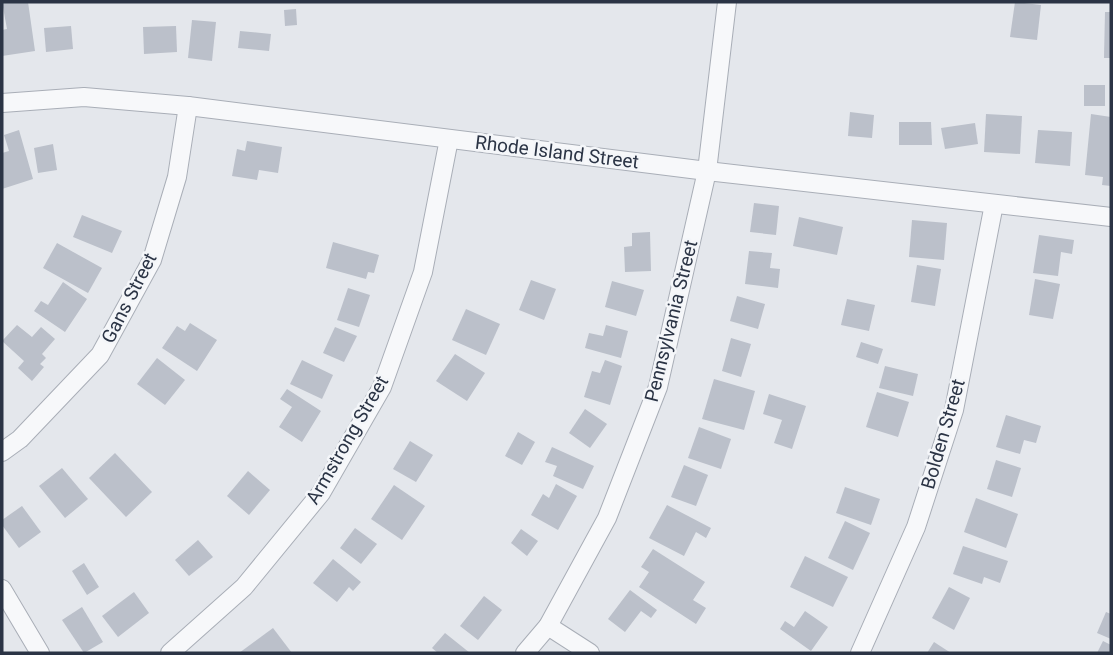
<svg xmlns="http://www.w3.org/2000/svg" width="1113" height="655" font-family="Roboto,sans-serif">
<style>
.building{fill:#bbc0ca}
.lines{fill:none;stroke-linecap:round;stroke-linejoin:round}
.street-casing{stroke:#a9aeb7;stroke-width:20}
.street{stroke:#f7f8fa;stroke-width:18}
.labels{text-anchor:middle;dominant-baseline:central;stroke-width:5;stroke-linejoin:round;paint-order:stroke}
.street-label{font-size:19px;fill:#2b3445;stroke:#f4f6f9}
</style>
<rect width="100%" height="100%" fill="#e4e7ec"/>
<g class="building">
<path d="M2,2H28L35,51L2,56V30L7,29Z"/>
<path d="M1015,2L1041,5L1037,40L1010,37Z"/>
<path d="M296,9L297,25L285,26L284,10Z"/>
<path d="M1105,12H1111V58H1104Z"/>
<path d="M192,20L216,22L212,61L188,58Z"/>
<path d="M71,26L73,49L46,52L44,28Z"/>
<path d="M176,26L177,52L144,54L143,27Z"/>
<path d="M240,31L271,34L269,51L238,48Z"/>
<rect x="1084" y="85" width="21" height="21"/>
<path d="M850,112L874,115L872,138L848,136Z"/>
<path d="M986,114L1022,116L1020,154L984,152Z"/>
<path d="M1091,114L1111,117V186L1102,185L1103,177L1085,175Z"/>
<path d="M899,122H931L932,145H899Z"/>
<path d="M975,123L978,144L945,149L941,128Z"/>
<path d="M19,130L33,179L2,189V153L9,151L4,135Z"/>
<path d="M1038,130L1072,132L1070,166L1035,163Z"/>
<path d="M247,141L282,147L278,173L259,170L257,180L232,176L237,149L245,151Z"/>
<path d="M53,144L57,170L38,173L34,148Z"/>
<path d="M754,203L779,206L776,235L750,232Z"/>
<path d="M82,215L122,231L112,253L73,237Z"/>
<path d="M799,217L843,227L837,255L793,246Z"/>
<path d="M912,220L947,223L944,260L909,257Z"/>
<path d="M650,232L651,271L625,272L624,247L632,246V233Z"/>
<path d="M1039,235L1074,240L1072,254L1061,252L1058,276L1033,273Z"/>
<path d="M333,242L379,255L374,273L368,272L366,279L326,268Z"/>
<path d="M57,243L102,268L88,293L43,268Z"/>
<path d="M749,251L772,253L770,268L780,269L778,288L745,284Z"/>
<path d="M917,265L941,269L935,306L911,302Z"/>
<path d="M1035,279L1060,284L1053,319L1029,315Z"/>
<path d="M531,280L556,289L544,320L519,310Z"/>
<path d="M612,281L644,290L636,316L605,307Z"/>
<path d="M63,282L87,299L65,332L34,311L41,301L48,305Z"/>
<path d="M348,288L370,295L359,327L337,320Z"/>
<path d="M737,296L765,304L758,329L730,321Z"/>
<path d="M847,299L875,305L869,331L841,325Z"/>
<path d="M466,309L500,324L486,355L452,340Z"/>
<path d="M190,323L217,340L197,371L162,348L177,326L185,331Z"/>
<path d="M17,325L32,337L41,327L55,339L42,354L46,358L40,364L44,367L32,381L18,368L24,361L2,341Z"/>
<path d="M606,325L628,331L621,358L585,348L589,333L603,336Z"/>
<path d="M335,327L357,336L344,362L323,353Z"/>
<path d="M731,338L751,344L741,377L722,371Z"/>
<path d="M861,342L883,349L878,364L856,357Z"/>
<path d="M455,354L485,373L467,401L436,381Z"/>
<path d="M157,358L185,380L165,405L137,384Z"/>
<path d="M302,360L333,375L322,399L290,384Z"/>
<path d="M605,360L622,366L610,405L584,397L592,371L600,373Z"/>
<path d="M885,366L918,374L913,396L879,388Z"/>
<path d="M714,379L755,391L744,430L702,419Z"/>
<path d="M287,389L321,411L302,442L279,427L292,407L280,399Z"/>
<path d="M877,392L909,402L898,437L866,427Z"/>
<path d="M769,394L806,406L792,449L774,443L782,420L763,414Z"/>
<path d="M585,409L607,424L590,448L569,433Z"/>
<path d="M1006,415L1041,426L1036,443L1024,440L1020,454L996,447Z"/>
<path d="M699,427L731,439L721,469L688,458Z"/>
<path d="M518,432L535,442L522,465L505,456Z"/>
<path d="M410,441L433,455L416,482L393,469Z"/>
<path d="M552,447L594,466L583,489L553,476L557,466L545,462Z"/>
<path d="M115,453L152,492L126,517L89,478Z"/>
<path d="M996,460L1021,468L1012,497L987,489Z"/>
<path d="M684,465L708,475L696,506L671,497Z"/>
<path d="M62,468L88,499L65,518L39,486Z"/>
<path d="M248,471L270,490L249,515L227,496Z"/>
<path d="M556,484L577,496L558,530L531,515L543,494L549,498Z"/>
<path d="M394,485L425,506L402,540L371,519Z"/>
<path d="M845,487L880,499L871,525L836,513Z"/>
<path d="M976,498L1018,514L1006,548L964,532Z"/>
<path d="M667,505L711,528L706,538L696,532L684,556L649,538Z"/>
<path d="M22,506L41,532L19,548L2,525V520Z"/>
<path d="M845,521L870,533L853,570L828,558Z"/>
<path d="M355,528L377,544L361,564L340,548Z"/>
<path d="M521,529L538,541L527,556L511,543Z"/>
<path d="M198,540L213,557L189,576L175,560Z"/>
<path d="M963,546L1008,561L1000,583L984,577L982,584L953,574Z"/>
<path d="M653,549L705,582L693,600L706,608L696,624L639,587L649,572L641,567Z"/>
<path d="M805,556L848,577L833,607L790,587Z"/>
<path d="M333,559L361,582L353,591L349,587L337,602L313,583Z"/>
<path d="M84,563L99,587L87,595L72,571Z"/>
<path d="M949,587L970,598L954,630L932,618Z"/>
<path d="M630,590L657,610L651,618L641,611L625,632L608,619Z"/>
<path d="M134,592L149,613L118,637L102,616Z"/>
<path d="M484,596L502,610L478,640L460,626Z"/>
<path d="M82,607L103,642L84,653L62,620Z"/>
<path d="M805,611L828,627L811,651L780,629L785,621L794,627Z"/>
<path d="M1106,612L1111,614V639L1097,633Z"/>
<path d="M273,628L292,653H239Z"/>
<path d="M445,633L470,653H438L432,648Z"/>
<path d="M1103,641L1111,645V653H1097Z"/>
<path d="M934,642L951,653H927Z"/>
</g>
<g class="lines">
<g class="street-casing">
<g id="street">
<path d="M2,103L84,97L188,106L707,171L1111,217"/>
<path d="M2,452L20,439L100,355L152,260L177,177L188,106"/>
<path d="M2,589L40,653"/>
<path d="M548,626L590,653"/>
<path d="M170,653L244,587L321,493L382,387L423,272L449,139"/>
<path d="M525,653L548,626L607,518L658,387L707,171L727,2"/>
<path d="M860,653L916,527L954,410L994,204"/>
</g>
</g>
<use href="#street" class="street"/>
</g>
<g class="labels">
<g class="street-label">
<text transform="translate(557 152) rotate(7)">Rhode Island Street</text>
<text transform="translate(129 298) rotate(-63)">Gans Street</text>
<text transform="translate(671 321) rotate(-76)">Pennsylvania Street</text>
<text transform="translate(943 434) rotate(-74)">Bolden Street</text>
<text transform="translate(347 440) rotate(-60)">Armstrong Street</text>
</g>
</g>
<rect width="1113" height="655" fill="none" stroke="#2b3445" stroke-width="7"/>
</svg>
